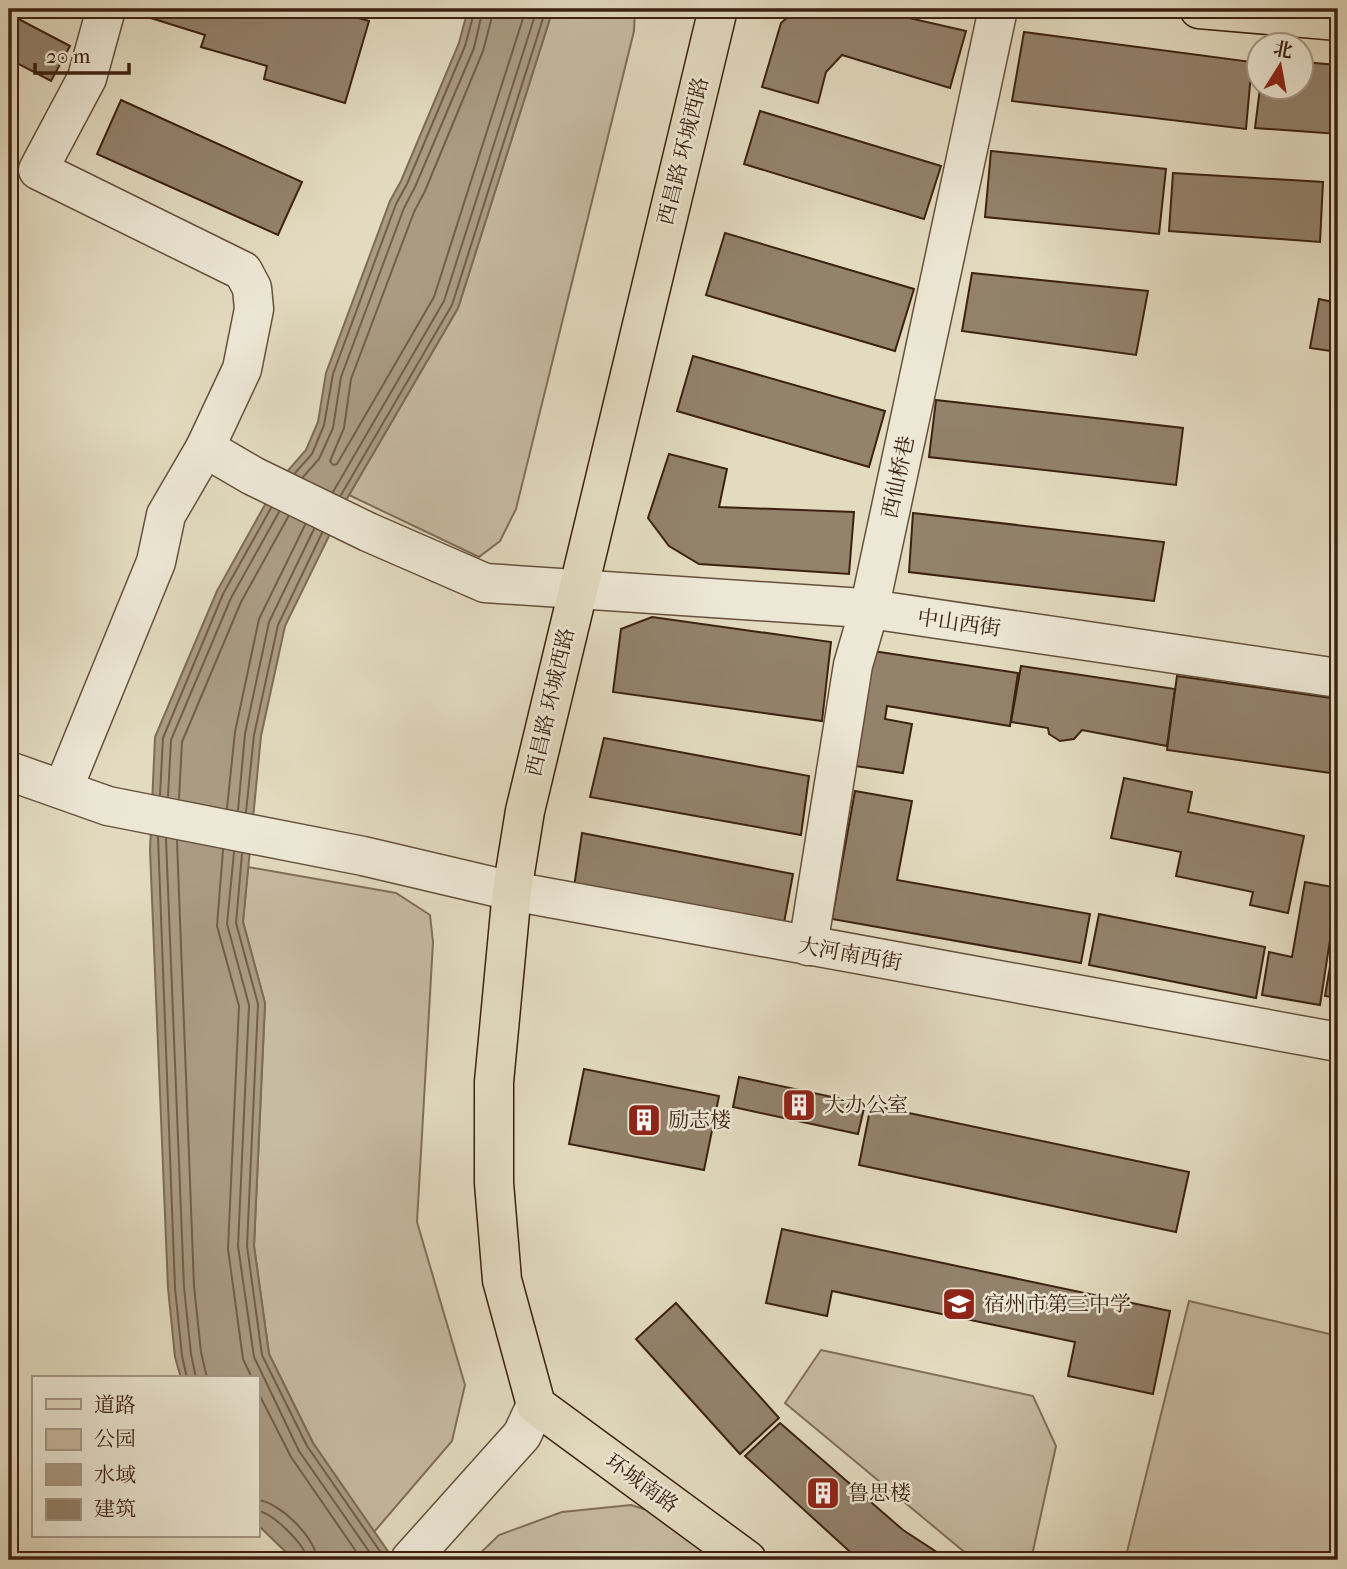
<svg xmlns="http://www.w3.org/2000/svg" width="1347" height="1569" font-family="'IM FELL French Canon','Noto Serif SC',serif">
<style>
.green{fill:#c7bba2;stroke:#826e59;stroke-width:2}
.water{fill:#aa9c84;stroke:#7e6b56;stroke-width:2}
.lines{fill:none;stroke-linecap:round;stroke-linejoin:round}
.shore{stroke:#735e4a;stroke-width:2}
.building{fill:#93826c;stroke:#3c2110;stroke-width:2}
.minor-casing{stroke:#66503c;stroke-width:41}
.major-casing{stroke:#3c2110;stroke-width:41}
.minor{stroke:#ede8d6;stroke-width:38}
.major{stroke:#e3dbc0;stroke-width:38}
.labels{text-anchor:middle;dominant-baseline:central;stroke-width:5;stroke-linejoin:round;paint-order:stroke}
.street-label{font-size:21px;fill:#3c2110;stroke:#ede8d6}
.poi-label{font-size:21px;fill:#3c2110;stroke:#ede8d6;text-anchor:start}
</style>
<rect width="100%" height="100%" fill="#e3dbc0"/>
<filter id="stains"><feTurbulence type="fractalNoise" baseFrequency=".00286" numOctaves="4"/><feColorMatrix values="0 0 0 0 .2 0 0 0 0 .09 0 0 0 0 .02 0 0 0 .5 -.17"/></filter>
<radialGradient id="worn" r=".72"><stop offset=".6" stop-color="#630" stop-opacity="0"/><stop offset="1" stop-color="#630" stop-opacity=".3"/></radialGradient>
<g class="green">
<path d="M553,9H635L634,31L516,509L500,541L479,557L349,495L458,308Z"/>
<path d="M248,867L396,893L430,915L433,942L417,1222L465,1385L452,1441L374,1532L313,1443L269,1354L254,1246L265,1003L243,922Z"/>
<path d="M1189,1301L1338,1336V1560H1125Z"/>
<path d="M821,1350L1033,1396L1056,1446L1031,1560H974L785,1403Z"/>
<path d="M631,1505L663,1515L724,1560H473L499,1535L562,1512Z"/>
</g>
<path class="water" d="M468,9H553L458,308L349,495L285,626L261,736L243,922L265,1003L254,1246L269,1354L313,1443L394,1560H294L257,1524V1378H181L175,1357L168,1288L150,850L155,737L217,591L277,483L306,450L318,422L326,373L390,201L401,181L459,43Z"/>
<g class="lines">
<g class="shore">
<path d="M494,9L483,51L425,191L414,212L351,379L344,428L330,461L333,465L337,464L434,297L526,9"/>
<path d="M295,473L312,454L324,425L333,374L396,204L407,184L465,46L475,9"/>
<path d="M303,477L319,459L333,428L341,377L404,208L415,187L474,48L483,9"/>
<path d="M333,492L444,301L537,9"/>
<path d="M341,495L452,305L546,9"/>
<path d="M160,795L163,738L223,594L271,508"/>
<path d="M168,796L171,740L231,598L279,512"/>
<path d="M179,798L182,742L241,602L288,517"/>
<path d="M227,808L235,732L259,619L305,525"/>
<path d="M238,810L245,734L269,622L314,529"/>
<path d="M246,812L254,735L278,625L322,533"/>
<path d="M158,837L175,1288L182,1356L187,1378"/>
<path d="M166,839L184,1287L191,1354L196,1378"/>
<path d="M177,841L194,1286L201,1352L207,1378"/>
<path d="M223,850L217,926L239,1006L228,1249L243,1359L252,1378"/>
<path d="M234,852L227,924L249,1005L238,1246L254,1357L299,1451L375,1560"/>
<path d="M242,854L236,923L258,1004L247,1246L262,1355L307,1446L386,1560"/>
<path d="M257,1390L291,1457L362,1560"/>
<path d="M257,1500C279,1501 317,1539 317,1560"/>
<path d="M257,1511C272,1512 306,1545 307,1560"/>
</g>
</g>
<g class="building">
<path d="M122,9H327L369,21L345,103L264,79L267,66L201,47L205,35Z"/>
<path d="M797,9H870L966,31L950,88L842,55L826,72L818,103L762,87L781,23Z"/>
<path d="M9,14L70,46L51,81L9,59Z"/>
<path d="M1024,32L1252,62L1246,129L1012,101Z"/>
<path d="M1302,62L1338,65V134L1255,128L1260,88H1302Z"/>
<path d="M121,100L302,182L278,235L97,154Z"/>
<path d="M760,111L941,166L924,219L744,164Z"/>
<path d="M991,151L1166,169L1159,234L985,217Z"/>
<path d="M1173,173L1323,182L1320,242L1169,231Z"/>
<path d="M1338,181V221H1335Z"/>
<path d="M725,233L914,289L895,351L706,295Z"/>
<path d="M972,273L1148,291L1136,355L962,331Z"/>
<path d="M1319,299L1338,303V352L1310,348Z"/>
<path d="M693,356L885,411L869,467L677,411Z"/>
<path d="M936,400L1183,428L1176,485L929,457Z"/>
<path d="M669,454L727,469L719,507L854,512L849,574L699,564L669,546L648,518Z"/>
<path d="M913,513L1164,542L1154,601L909,572Z"/>
<path d="M652,617L831,642L822,721L613,692L621,629Z"/>
<path d="M873,651L1018,673L1010,726L887,706L885,719L912,724L903,773L855,766Z"/>
<path d="M1021,666L1175,689L1167,746L1082,730L1074,739L1060,741L1049,734L1048,728L1011,722Z"/>
<path d="M1177,676L1338,699V774L1167,750Z"/>
<path d="M604,738L809,776L801,835L590,797Z"/>
<path d="M1124,778L1192,792L1188,812L1304,836L1288,913L1250,905L1253,892L1176,876L1181,852L1111,838Z"/>
<path d="M855,791L912,801L897,880L1090,914L1081,963L832,919Z"/>
<path d="M582,833L793,874L784,923L574,887Z"/>
<path d="M1305,882L1338,888L1320,1005L1262,995L1269,952L1292,957Z"/>
<path d="M1099,914L1265,947L1256,998L1089,965Z"/>
<path d="M1336,931L1338,932V998L1325,996Z"/>
<path d="M584,1069L719,1096L704,1170L569,1144Z"/>
<path d="M739,1077L865,1104L858,1134L733,1107Z"/>
<path d="M871,1105L1189,1172L1176,1232L859,1165Z"/>
<path d="M782,1229L1170,1311L1153,1394L1068,1376L1075,1342L832,1291L827,1316L766,1303Z"/>
<path d="M676,1303L779,1418L740,1454L636,1339Z"/>
<path d="M780,1423L903,1530L949,1560H859L745,1456Z"/>
</g>
<g class="lines">
<g class="minor-casing">
<g id="minor">
<path d="M205,448L253,476L368,532L485,583L863,608L1338,678"/>
<path d="M9,771L108,806L363,856L512,891L1338,1042"/>
<path d="M63,789L156,562L166,515L205,448L242,369L254,309L252,288L243,271L38,170L87,78L106,9"/>
<path d="M808,946L853,665L869,610L998,9"/>
<path d="M410,1560L522,1435L536,1405"/>
</g>
</g>
<g class="major-casing">
<g id="major">
<path d="M718,9L525,811L512,891L494,1082V1183L502,1280L536,1405L747,1560"/>
<path d="M1199,9L1338,21"/>
</g>
</g>
<use href="#minor" class="minor"/>
<use href="#major" class="major"/>
</g>
<defs>
<g id="building-square" transform="scale(1.75)"><rect x="-9" y="-9" width="18" height="18" rx="4" fill="#8f2418" stroke="#ede8d6"/><path d="M-4-6H4V6H1V3H-1V6H-4ZM-2.5-4.3h1.7v1.8h-1.7ZM.8-4.3h1.7v1.8H.8ZM-2.5-1h1.7V.8h-1.7ZM.8-1h1.7V.8H.8Z" fill="#fff"/></g>
<g id="school-square" transform="scale(1.75)"><rect x="-9" y="-9" width="18" height="18" rx="4" fill="#8f2418" stroke="#ede8d6"/><path d="M0-5L7-2L0 1L-7-2ZM-4 1L0 2.5L4 1V4Q0 6-4 4Z" fill="#fff"/></g>
</defs>
<g fill-rule="evenodd">
<use href="#building-square" x="799" y="1105"/>
<use href="#building-square" x="644" y="1120"/>
<use href="#school-square" x="959" y="1304"/>
<use href="#building-square" x="823" y="1493"/>
</g>
<g class="labels">
<g class="street-label">
<text transform="translate(683 151) rotate(-76)">西昌路 环城西路</text>
<text transform="translate(898 477) rotate(-78)">西仙桥巷</text>
<text transform="translate(959 623) rotate(8)">中山西街</text>
<text transform="translate(550 702) rotate(-77)">西昌路 环城西路</text>
<text transform="translate(850 954) rotate(10)">大河南西街</text>
<text transform="translate(642 1483) rotate(36)">环城南路</text>
</g>
<g class="poi-label">
<text x="824" y="1105">大办公室</text>
<text x="668" y="1120">励志楼</text>
<text x="984" y="1304">宿州市第三中学</text>
<text x="848" y="1493">鲁思楼</text>
</g>
</g>
<rect width="1347" height="1569" fill="none" stroke="#e3dbc0" stroke-width="35"/>
<rect x="10" y="10" width="1326" height="1548" fill="none" stroke="#3c2110" stroke-width="3.5"/>
<rect x="18" y="18" width="1312" height="1534" fill="none" stroke="#3c2110" stroke-width="2"/>
<rect x="32" y="1376" width="228" height="161" fill="#ede8d6" stroke="#a69887" stroke-width="2"/>
<rect x="46" y="1399" width="35" height="10" fill="#e3dbc0" stroke="#a69887" stroke-width="2"/>
<text x="94" y="1412" font-size="21" fill="#3c2110">道路</text>
<rect x="46" y="1429" width="35" height="21" fill="#c7bba2" stroke="#a69887" stroke-width="2"/>
<text x="94" y="1446" font-size="21" fill="#3c2110">公园</text>
<rect x="46" y="1464" width="35" height="21" fill="#aa9c84" stroke="#a69887" stroke-width="2"/>
<text x="94" y="1482" font-size="21" fill="#3c2110">水域</text>
<rect x="46" y="1499" width="35" height="21" fill="#93826c" stroke="#a69887" stroke-width="2"/>
<text x="94" y="1516" font-size="21" fill="#3c2110">建筑</text>
<g transform="translate(1280 66) rotate(11)"><circle r="33" fill="#ede8d6" stroke="#a69887" stroke-width="2"/>
<path d="M0-5L12 26L0 18L-12 26Z" fill="#8f2418"/>
<text y="-10" font-size="19" font-weight="bold" text-anchor="middle" fill="#3c2110">北</text>
</g>
<path d="M35 63v10h94v-10" fill="none" stroke="#3c2110" stroke-width="3.5"/>
<text x="46" y="63" font-size="21" fill="#3c2110" stroke="#ede8d6" stroke-width="5" paint-order="stroke">20 m</text>
<rect width="100%" height="100%" filter="url(#stains)"/>
<rect width="100%" height="100%" fill="url(#worn)"/>
</svg>
